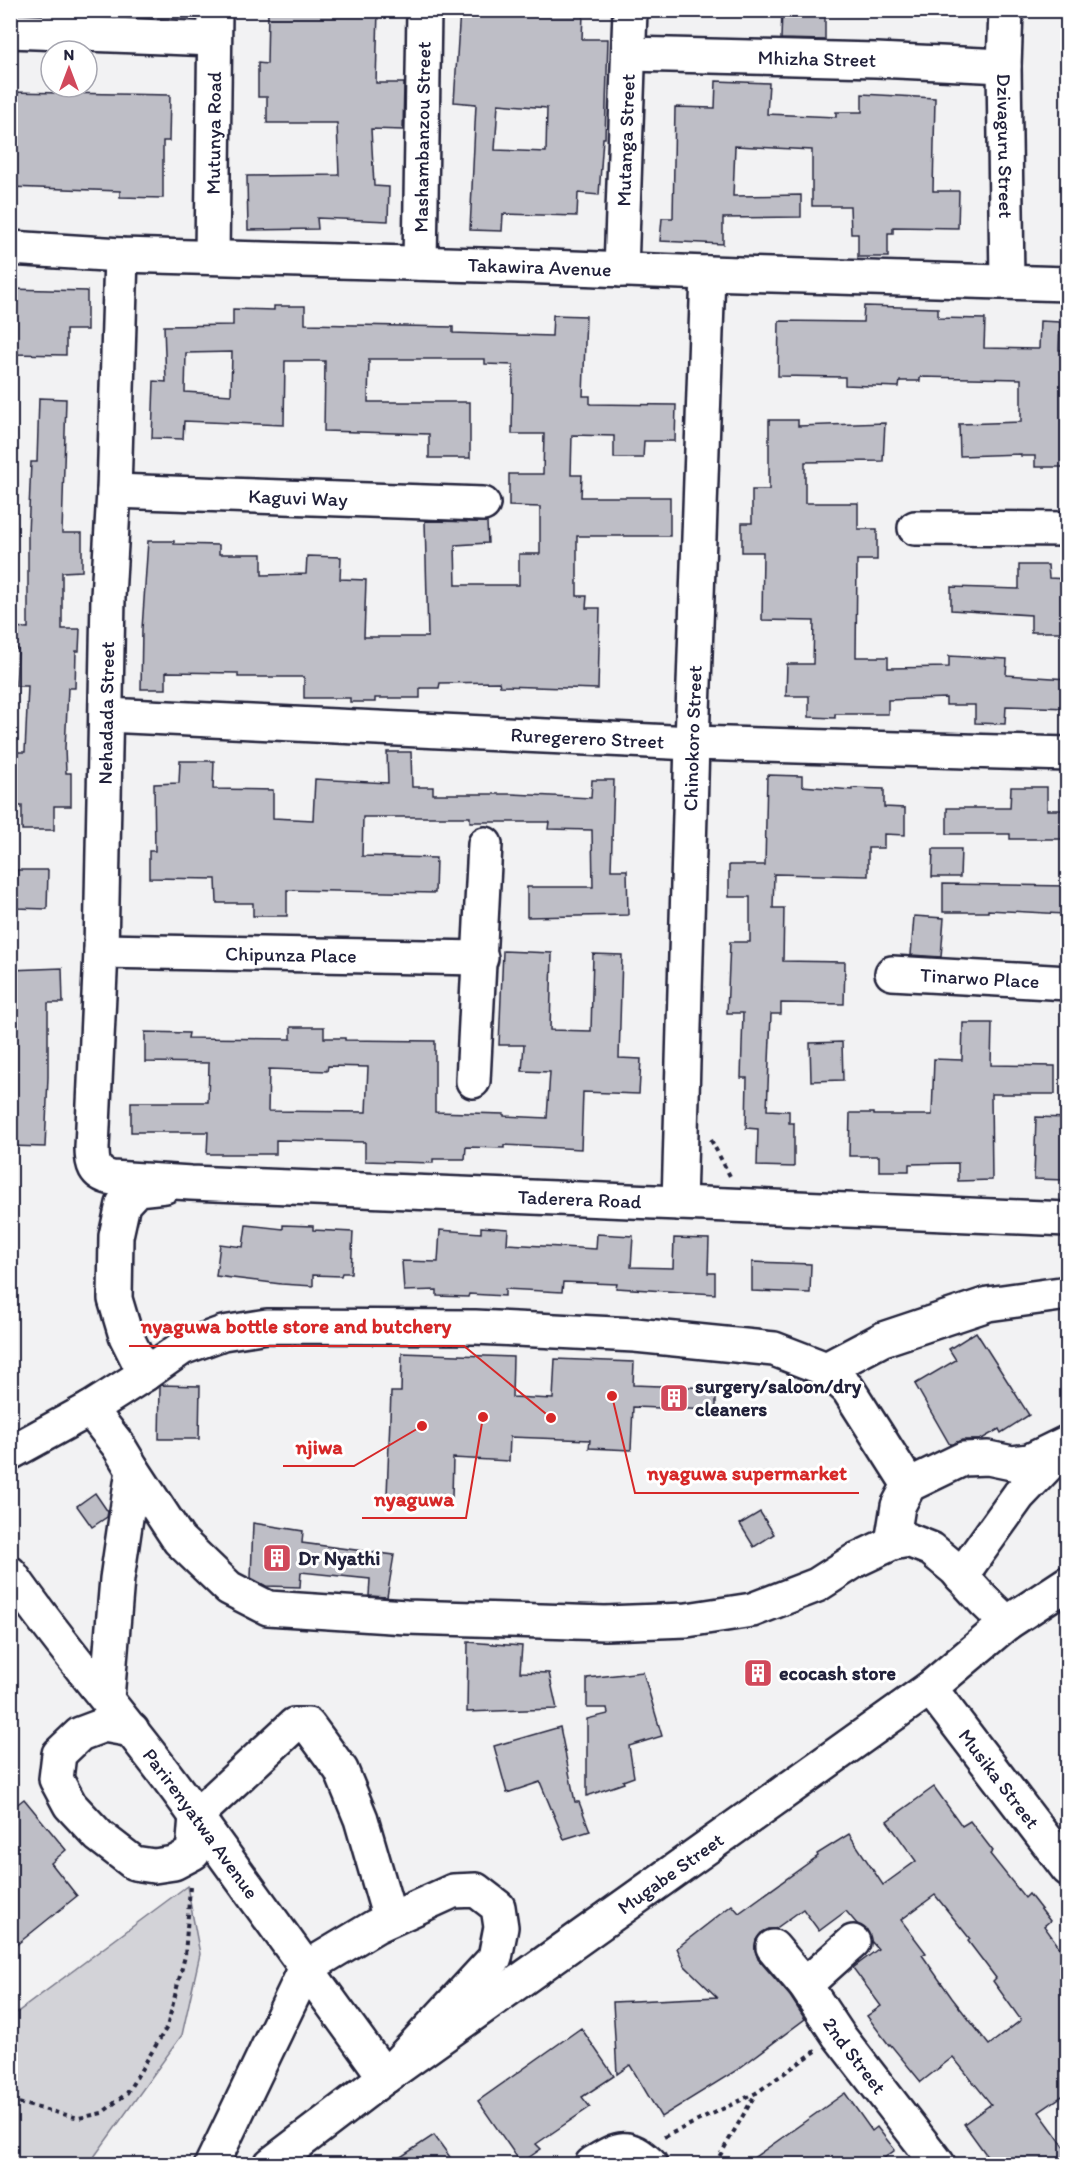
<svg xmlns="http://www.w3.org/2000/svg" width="1078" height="2175" font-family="Itim,sans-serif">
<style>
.green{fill:#d3d3d8;stroke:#7a7a8a;stroke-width:1.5}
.building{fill:#bebec6;stroke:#22223b;stroke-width:1.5;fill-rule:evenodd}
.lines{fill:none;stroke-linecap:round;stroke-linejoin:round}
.minor-casing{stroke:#22223b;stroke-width:38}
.path{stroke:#22223b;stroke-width:4;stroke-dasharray:4.5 4.5;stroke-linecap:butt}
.minor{stroke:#fff;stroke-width:33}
.labels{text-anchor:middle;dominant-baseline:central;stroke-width:6;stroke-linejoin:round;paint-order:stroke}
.street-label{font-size:20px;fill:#22223b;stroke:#fff}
.poi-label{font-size:20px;font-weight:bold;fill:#22223b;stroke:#fff;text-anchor:start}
.leader{fill:none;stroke:#d62828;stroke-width:2}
.callout-dot{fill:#d62828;stroke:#fff;stroke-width:2}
.callout-label{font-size:21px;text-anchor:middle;font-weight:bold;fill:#d62828;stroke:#fff;stroke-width:6;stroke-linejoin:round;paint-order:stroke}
</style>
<rect width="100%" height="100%" fill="#f2f2f3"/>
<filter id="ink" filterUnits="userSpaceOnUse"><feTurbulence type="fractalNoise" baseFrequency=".0167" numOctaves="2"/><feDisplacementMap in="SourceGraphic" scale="12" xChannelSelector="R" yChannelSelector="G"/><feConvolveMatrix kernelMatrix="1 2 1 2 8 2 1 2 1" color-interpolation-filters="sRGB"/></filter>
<g filter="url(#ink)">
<path class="green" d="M187,1886L200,1954L182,2035L89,2164H11V2017Z"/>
<g class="building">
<path d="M268,10H378L376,83H404L403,130L371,129L374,186L389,187L388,221L317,218L318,229L248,230L247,176L339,175L337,123H267V97H258V63L267,64Z"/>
<path d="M460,10H528V13L583,14L582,39H608L605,138H603L599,195L578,193L577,216L503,214L502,231L470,230L476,104L454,102ZM498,104L547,108L546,152L495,150Z"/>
<path d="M782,10H825V40L781,39Z"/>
<path d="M716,81L769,83L767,114L836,117V112H862V94L935,98L933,191H959L958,228L893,227V233H888V257H858V234H851L850,206H812V150L735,146L733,196L801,195V217L723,218V244L660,241L662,218H673L675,107L715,108Z"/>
<path d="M10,92L170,95L169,141H163V198L120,197V191L10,187Z"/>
<path d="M10,289L87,291V330H66V355L10,354Z"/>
<path d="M274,306H305V324L453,327V333L552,336L553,315L586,316L583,396H590V404L676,405L675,441H644L643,458H614V436L572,435L571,475H582L581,497H670V536H577V596H587L586,608H600L598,689L500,686L499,682L440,683L439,688H420V698H375V702H350V698H304V677H238V673L166,672V689H141L142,629L148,541H174V544L219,545V554H262V575L306,574L307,556L341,557L340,579L366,580L364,637H428L425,521L487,522L488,543L455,545L456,585H519V554H540V507L509,506V474H543L544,434H512L513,365L485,364V359H369L368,402H470V458H429V434L324,431L325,361H285L284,425L184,421L183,439L152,438L154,381L166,382L164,326L233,325V309L274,310ZM232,352L231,395L185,392L186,353Z"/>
<path d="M864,306L938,308V318L985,319L984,348L1039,349L1040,321L1060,322L1059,350H1068V467H1035V456H1021V454L960,456L959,424L1021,422V379L920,377V381H900L899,387L845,385V377L778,376L779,321L863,322Z"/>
<path d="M39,398L66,399L62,533H82V571L62,572V629H80L79,651H76L75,688H68L65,748L66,773H71V806H54V830H22V806H10V773L12,752H25L28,686H16L18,649H10V627L28,628V534L31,462H37Z"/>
<path d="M769,420H798V426L885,423L883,461L805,462V503H858V529H877V560H857L856,657H888V668L949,667V656L1007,659L1006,675L1068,679V708L1006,706L1005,724L975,723V705H946V698L888,700V714H835V718L809,717V696H786L787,664H813L814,621L762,620L763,552H742V523H752V490H769Z"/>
<path d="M1019,565H1048L1049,578L1068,579V632H1031V615L951,610V587L1019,589Z"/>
<path d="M387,752H411L412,787H433V794H512L591,798L592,780H614L611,870H627L628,915L527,917V887H593L592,830L548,829L549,822H470V817H363L362,856L436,858L435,893L287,890V916H253V903H217L216,879L149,878V851H155L154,784L179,783L180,761H214L213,789L273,790V818L313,820L315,779L388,783Z"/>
<path d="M767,775L802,776V786L852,790V788L884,789V807L905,808V835L884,834V848H868V876L774,874L773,908H784L783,961L845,962L844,1004L781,1003V1014H771L767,1110L789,1111V1123H794V1167L757,1166L758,1129L746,1128L747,1078H741L743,1013H727L730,942H750V897H729V865H765Z"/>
<path d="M1011,787H1047V810H1068V839H1010V834H947V808H1010Z"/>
<path d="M933,849H961L960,877H932Z"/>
<path d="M17,870H48L47,909L16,908Z"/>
<path d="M943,884L1065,886L1064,914L988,910V912H943Z"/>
<path d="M914,916L944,918L941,957L911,955Z"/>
<path d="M503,951L552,953L550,1030L591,1031L593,954L622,955L619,1058L641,1059L639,1094L583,1092L581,1149L504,1145V1148L466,1147L465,1159H433V1163L365,1161V1142L276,1140V1154H207L208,1132H131V1102H208L209,1063L145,1062V1032L189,1033L188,1038L291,1039V1027H324V1038H345V1040L435,1041V1112L504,1114V1116L547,1118L550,1072L522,1071L524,1045H499ZM328,1066L368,1067L366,1112L268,1111L269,1069L327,1071Z"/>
<path d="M62,968L63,1003H48V1077L45,1147L10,1146L14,1003H10V970Z"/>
<path d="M963,1023H992L991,1065L1055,1066V1094H991L992,1180L958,1181V1163L909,1164V1171H879V1156H849L850,1113H874V1115H932L934,1059L962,1060Z"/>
<path d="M842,1042L843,1080L811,1081L810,1043Z"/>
<path d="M1036,1117L1068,1118L1067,1180L1034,1179Z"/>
<path d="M246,1225L283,1229V1225L313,1226V1230L353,1232L351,1273H342L341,1276L313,1275V1286L281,1284L216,1276L220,1244L243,1247Z"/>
<path d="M481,1227L508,1229L507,1244L596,1249L597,1234L633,1236L631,1267L673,1268L674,1238L709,1239L708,1273H715V1294L616,1288L617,1284L563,1282L562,1292L505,1289V1296L469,1294L468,1297L437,1296V1290L404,1291L402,1261L438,1262L440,1230L481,1233Z"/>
<path d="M752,1262L811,1264L810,1293L752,1291Z"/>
<path d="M976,1332L1029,1415L1001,1433L999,1429L980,1440H962L950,1445L915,1384L956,1360L949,1349Z"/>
<path d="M402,1353L513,1357L512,1397L553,1399L555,1359L634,1362L633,1385L716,1388V1410L633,1407L631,1450L589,1448L590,1440L510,1437L509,1461L453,1458L452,1497L387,1495L391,1392H401Z"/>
<path d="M161,1385L200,1386L199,1439H159L160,1387Z"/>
<path d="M95,1493L108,1512L107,1517L92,1527L77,1506Z"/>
<path d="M760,1512L774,1534L754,1547L740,1524Z"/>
<path d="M253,1523L303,1531L302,1543L394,1555L387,1597L369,1596L370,1579L301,1572L300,1587L266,1586L251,1578Z"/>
<path d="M468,1642L522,1646L520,1672L549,1673L557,1709L467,1712Z"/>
<path d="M643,1672L662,1736L629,1746L634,1777L623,1781L624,1783L587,1796V1719L608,1714L607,1708H587V1678Z"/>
<path d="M560,1727L575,1802H579L590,1831L564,1839L540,1782L507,1793L494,1746Z"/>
<path d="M934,1787L962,1826L970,1821L993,1851L990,1854L1025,1898L1029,1894L1050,1921L1044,1926L1068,1959V2092L1039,2112L1068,2152V2164H993L964,2124L991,2104L953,2057L921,2082L890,2044L889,2045L867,2016L881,2006L853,1968L878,1949L871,1941L867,1930L857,1924L846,1911L819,1931L803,1909L775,1929H769L761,1933L756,1940L755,1950L758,1959L790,1996L805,2019L737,2070L661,2117L630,2065L617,2074L613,2002L717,1997L685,1966L677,1948L732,1905L739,1913L818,1856L817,1854L849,1834L883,1885L916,1861L887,1821ZM935,1895L970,1939L968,1941L996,1978L993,1981L1021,2020L989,2045L952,1998L922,1955L926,1953L901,1920Z"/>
<path d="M24,1799L66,1850L51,1863L77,1896L10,1950V1810Z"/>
<path d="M581,2028L614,2076L582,2097L590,2107L536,2144L541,2149L521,2163L478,2101Z"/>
<path d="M845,2093L872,2131L877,2127L895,2150L876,2164H745Z"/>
<path d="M434,2135L455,2164H390Z"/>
</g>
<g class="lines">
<g class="minor-casing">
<g id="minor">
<path id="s1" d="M1006,10L1004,66L1007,281"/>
<path d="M10,31L214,39"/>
<path id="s2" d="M629,54L876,60L1004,66"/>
<path id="s3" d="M10,248L121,255L519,266L708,273L1068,284"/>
<path id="s4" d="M121,255L114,491L108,597L101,951L92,1148C92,1164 94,1174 112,1178L191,1183L1068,1219"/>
<path id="s5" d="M212,256L215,10"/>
<path id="s6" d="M420,263L424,10"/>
<path id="s7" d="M621,270L630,10"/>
<path id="s8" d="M114,491L483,504"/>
<path d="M915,528L1068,529"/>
<path id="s9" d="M106,715L692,743L1068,754"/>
<path id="s10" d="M101,951L481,958"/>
<path id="s11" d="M892,973L1068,983"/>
<path d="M473,1081L485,844"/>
<path id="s12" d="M679,1203L692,743L708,273"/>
<path d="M826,1369L883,1339L988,1304L1068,1293"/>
<path d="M145,1374L126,1336L115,1299L116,1236L123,1204L137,1189L165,1186"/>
<path d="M90,1409L145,1374L182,1348L223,1333L267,1326L475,1327L635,1335L774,1349L826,1369L848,1389L909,1485"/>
<path d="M10,1453L90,1409L118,1445L133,1470L117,1579L107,1698"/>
<path d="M133,1470L179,1540L229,1588L268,1608L406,1617L605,1623L687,1620L752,1610L817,1585L856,1560L892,1543L908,1540L931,1549L955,1569L984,1601L1007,1623"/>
<path d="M892,1543L898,1506L909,1485L963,1459L988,1458L1012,1463L1029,1461L1068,1442"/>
<path id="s13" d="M10,1573C68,1657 137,1732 196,1816L385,2077L495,1958L501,1927L498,1907L476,1890L453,1891L376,1926L306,1968L212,2164"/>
<path d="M961,1576L1019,1495L1062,1450"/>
<path id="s14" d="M930,1688L1068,1869"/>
<path d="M132,1730L104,1725L80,1734L59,1754L56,1779L70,1805L99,1836L134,1863L154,1866L174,1863L193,1853L196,1816L294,1725H308L341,1770L361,1819L390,1919"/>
<path id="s15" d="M773,1947L805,1985L839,2036L938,2164"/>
<path d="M805,1985L853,1942"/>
<path id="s16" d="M271,2164L385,2077L930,1688L1007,1623L1068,1583"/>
<path d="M592,2164C619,2148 626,2142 650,2164"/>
</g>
</g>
<g class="path">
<path d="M711,1140L730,1176"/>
<path d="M10,2101L79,2118L102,2113L127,2093L167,2027L185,1956L190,1887"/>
<path d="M664,2137L756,2093L816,2051"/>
<path d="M715,2164L756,2093"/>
</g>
<use href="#minor" class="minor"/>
</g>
</g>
<defs>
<g id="building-square" transform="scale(1.5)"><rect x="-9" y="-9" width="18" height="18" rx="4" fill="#d1495b" stroke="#fff"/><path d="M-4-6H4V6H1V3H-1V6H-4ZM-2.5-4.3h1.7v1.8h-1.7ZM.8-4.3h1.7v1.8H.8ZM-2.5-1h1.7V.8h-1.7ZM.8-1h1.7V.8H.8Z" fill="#fff"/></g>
</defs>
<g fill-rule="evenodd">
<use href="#building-square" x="674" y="1398"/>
<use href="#building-square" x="277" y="1558"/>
<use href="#building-square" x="758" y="1673"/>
</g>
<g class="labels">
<g class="street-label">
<text stroke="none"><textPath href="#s2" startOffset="188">Mhizha Street</textPath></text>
<text stroke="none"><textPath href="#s5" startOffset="123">Mutunya Road</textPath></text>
<text stroke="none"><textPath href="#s6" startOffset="126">Mashambanzou Street</textPath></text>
<text stroke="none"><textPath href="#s7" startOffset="130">Mutanga Street</textPath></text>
<text stroke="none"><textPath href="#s1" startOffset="136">Dzivaguru Street</textPath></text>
<text stroke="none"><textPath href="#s3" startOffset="530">Takawira Avenue</textPath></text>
<text stroke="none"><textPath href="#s8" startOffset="184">Kaguvi Way</textPath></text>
<text transform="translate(106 713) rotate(-89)">Nehadada Street</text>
<text stroke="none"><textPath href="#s12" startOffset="465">Chinokoro Street</textPath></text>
<text stroke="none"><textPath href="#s9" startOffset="482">Ruregerero Street</textPath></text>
<text stroke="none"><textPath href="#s10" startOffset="190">Chipunza Place</textPath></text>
<text stroke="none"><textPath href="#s11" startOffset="88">Tinarwo Place</textPath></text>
<text stroke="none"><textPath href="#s4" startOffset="1402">Taderera Road</textPath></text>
<text stroke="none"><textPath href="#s14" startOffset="114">Musika Street</textPath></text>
<text stroke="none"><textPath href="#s13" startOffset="315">Parirenyatwa Avenue</textPath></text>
<text stroke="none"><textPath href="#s16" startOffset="494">Mugabe Street</textPath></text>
<text stroke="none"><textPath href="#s15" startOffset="136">2nd Street</textPath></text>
</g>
<g class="poi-label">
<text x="695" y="1386">surgery/saloon/dry<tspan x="695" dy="23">cleaners</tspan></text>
<text x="298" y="1558">Dr Nyathi</text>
<text x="779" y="1673">ecocash store</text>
</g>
</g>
<path class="leader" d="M551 1418L464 1346H129M422 1426L354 1466H283M612 1396L635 1493H859M483 1417L466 1518H362"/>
<g class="callout-dot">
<circle cx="551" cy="1418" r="6"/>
<circle cx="422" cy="1426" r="6"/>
<circle cx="612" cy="1396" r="6"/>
<circle cx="483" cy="1417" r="6"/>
</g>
<g class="callout-label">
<text x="296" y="1333">nyaguwa bottle store and butchery</text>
<text x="319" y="1454">njiwa</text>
<text x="747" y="1480">nyaguwa supermarket</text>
<text x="414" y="1506">nyaguwa</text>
</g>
<rect width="1078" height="2175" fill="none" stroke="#fff" stroke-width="36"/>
<rect x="18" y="18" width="1042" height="2139" fill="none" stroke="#22223b" stroke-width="2" filter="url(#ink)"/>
<g transform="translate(69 69)"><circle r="28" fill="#ffffff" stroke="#a7a7b1" stroke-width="1.5"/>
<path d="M0-4.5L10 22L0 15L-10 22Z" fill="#d1495b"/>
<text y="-9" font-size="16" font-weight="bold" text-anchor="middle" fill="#22223b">N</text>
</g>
</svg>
